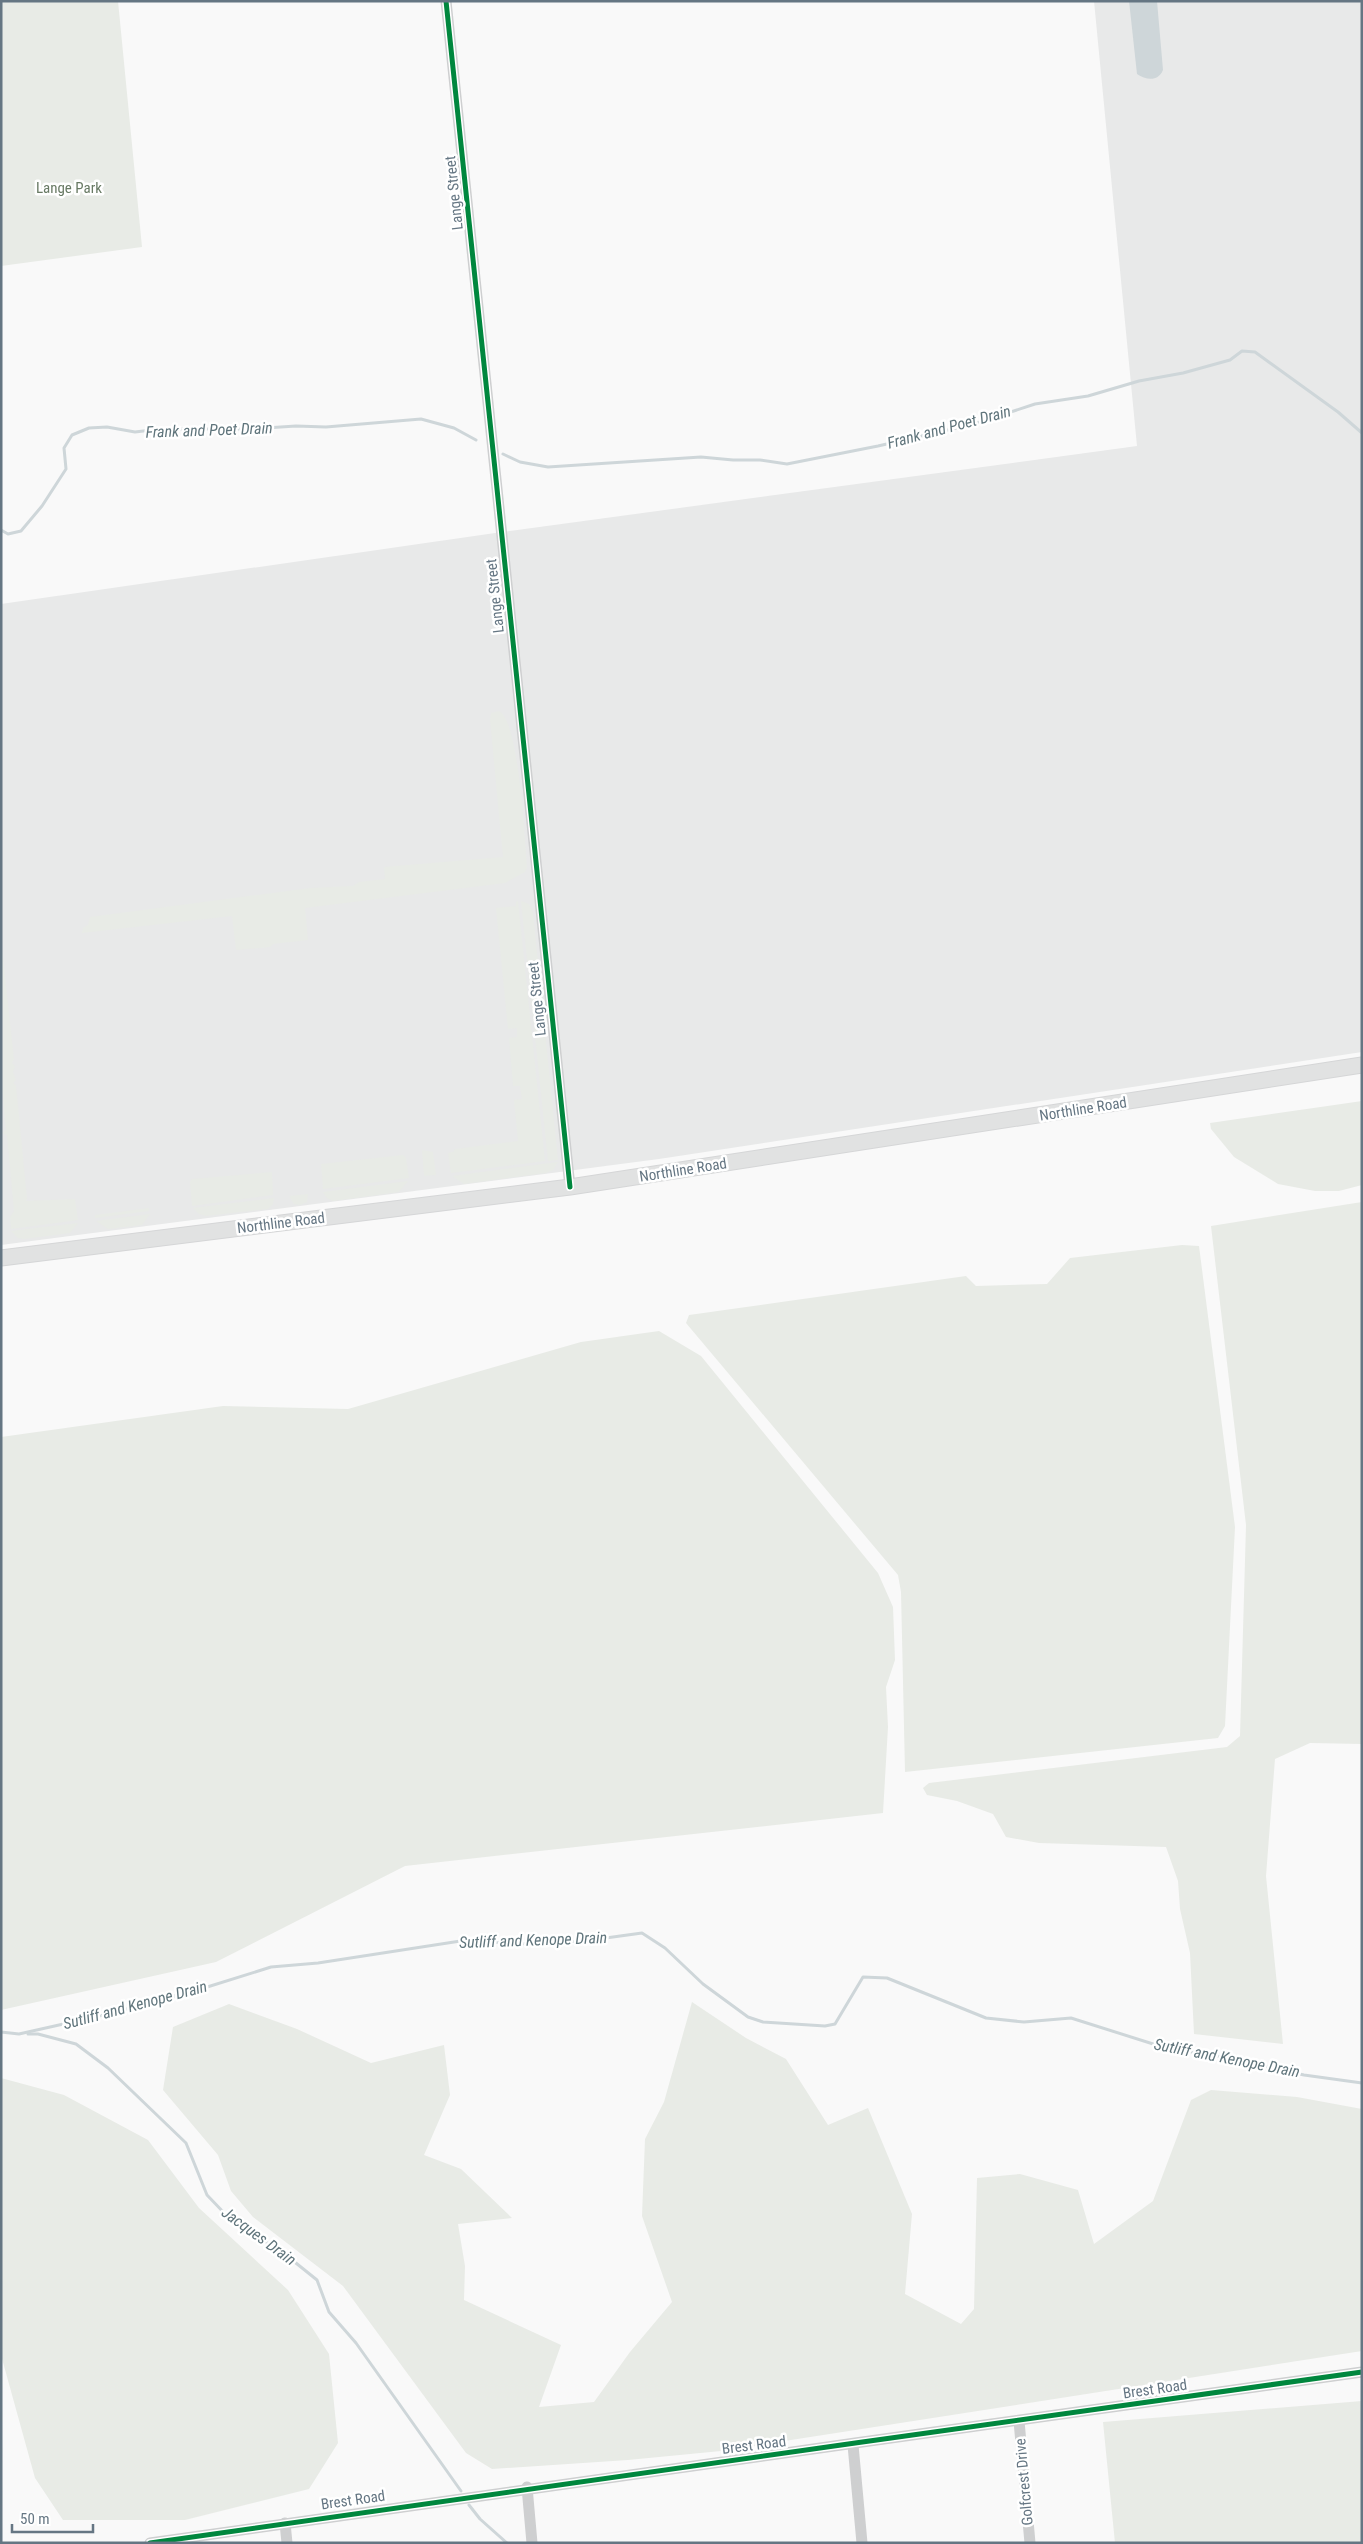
<svg xmlns="http://www.w3.org/2000/svg" width="1363" height="2544" font-family="'Roboto Condensed',sans-serif">
<style>
.built{fill:#e8e9e9}
.green{fill:#e8ebe6}
.water{fill:#ced6d9}
.lines{fill:none;stroke-linecap:round;stroke-linejoin:round}
.stream{stroke:#ced6d9;stroke-width:3}
.major-casing{stroke:#d5d6d7;stroke-width:17}
.minor{stroke:#cecfd0;stroke-width:11}
.major{stroke:#e1e2e2;stroke-width:15}
.cycleway-casing{stroke:#fff;stroke-width:8}
.cycleway{stroke:#00873e;stroke-width:5}
.labels{text-anchor:middle;dominant-baseline:central;stroke-width:5;stroke-linejoin:round;paint-order:stroke}
.park-label{font-size:15px;fill:#687a64;stroke:#fff}
.street-label{font-size:15px;fill:#657683;stroke:#fff}
.water-label{font-size:16px;font-style:italic;fill:#60757c;stroke:#fff}
</style>
<rect width="100%" height="100%" fill="#f9f9f9"/>
<path class="built" d="M1094,1H1362V1052L659,1159L1,1245V604L495,533L1137,446Z"/>
<g class="green">
<path d="M1,1H118L142,247L1,266Z"/>
<path d="M499,711C519,720 525,842 527,867L525,872L505,883L305,908L308,940L273,944L270,947L236,950L232,916L82,933L83,928L88,925L90,917L310,888L353,886L359,882L385,879L384,867L503,857L490,720L491,713Z"/>
<path d="M518,901L545,1161L451,1173L448,1153L453,1152L455,1149L518,1141L514,1100L522,1099L520,1086H513L509,1038L517,1037V1028L508,1029L496,908L516,906V902Z"/>
<path d="M521,901L529,904L533,913L558,1160L548,1161Z"/>
<path d="M1,940L14,1059L12,1063L15,1066L13,1072L16,1080L13,1083L16,1085L27,1199L26,1201L75,1199L78,1220L11,1229L10,1217L14,1211L7,1135L2,1133L6,1130L1,1077Z"/>
<path d="M1362,1101V1185L1339,1191H1315L1278,1184L1234,1157L1211,1129L1210,1123Z"/>
<path d="M422,1150L433,1152L436,1175L424,1176Z"/>
<path d="M403,1155L406,1158L409,1178L323,1189L321,1164Z"/>
<path d="M558,1162L553,1170L546,1173L464,1184L452,1176Z"/>
<path d="M272,1172L273,1195L192,1206L190,1182L192,1179Z"/>
<path d="M408,1181L399,1192L333,1201L327,1198L323,1192Z"/>
<path d="M308,1194L307,1202L300,1205L294,1204L289,1196Z"/>
<path d="M274,1198L273,1204L268,1209L206,1216L199,1214L193,1208Z"/>
<path d="M1362,1202V1744L1310,1743L1275,1759L1266,1876L1283,2044L1194,2034L1190,1953L1180,1909L1178,1881L1166,1847L1039,1843L1006,1837L993,1814L957,1801L927,1795L923,1788L929,1783L1227,1747L1240,1736L1246,1525L1211,1226Z"/>
<path d="M149,1208V1211L95,1218V1215Z"/>
<path d="M150,1214L142,1225L108,1229L96,1221Z"/>
<path d="M78,1223L70,1233L24,1239L18,1238L11,1231Z"/>
<path d="M1182,1245L1199,1246L1235,1527L1225,1726L1218,1738L905,1772L901,1592L898,1575L686,1323L689,1315L966,1276L976,1286L1047,1284L1070,1258Z"/>
<path d="M659,1331L701,1356L878,1573L893,1607L895,1660L886,1687L888,1727L883,1813L405,1866L216,1962L1,2010V1437L223,1406L348,1409L581,1342Z"/>
<path d="M692,2002L746,2038L786,2059L828,2125L868,2108L912,2214L905,2294L961,2324L974,2309L977,2178L1020,2174L1078,2190L1094,2244L1153,2201L1191,2100L1211,2090L1297,2097L1362,2109V2351L721,2451L628,2460L492,2469L466,2453L343,2286L253,2217L231,2191L218,2155L163,2090L173,2027L229,2004L297,2029L371,2063L444,2045L450,2095L424,2155L461,2169L512,2218L458,2224L465,2266L464,2300L561,2345L539,2407L594,2402L630,2352L672,2302L642,2216L645,2139L664,2102Z"/>
<path d="M1,2078L64,2095L148,2140L199,2208L288,2290L329,2354L338,2443L309,2489L185,2520H63L35,2478L1,2355Z"/>
<path d="M1362,2401V2543H1115L1103,2422Z"/>
</g>
<path class="water" d="M1129,1H1157L1163,70C1158,82 1146,80 1137,74Z"/>
<g class="lines">
<g class="stream">
<path d="M503,454L520,462L548,467L701,457L733,460H760L787,464L878,446L974,424L1035,404L1088,396L1139,381L1183,373L1230,360L1242,351L1255,352L1338,412L1362,433"/>
<path d="M1,530L8,534L21,531L42,506L66,469L64,448L72,435L89,428L107,427L135,432L160,429H249L296,426L326,427L421,419L454,428L476,440"/>
<path d="M1,2032L19,2034L108,2014L204,1988L271,1967L318,1963L467,1940L518,1944L584,1941L642,1933L665,1948L703,1984L748,2017L763,2022L825,2026L835,2024L863,1977L887,1978L986,2018L1024,2022L1071,2018L1169,2049L1208,2054L1304,2075L1362,2083"/>
<path d="M28,2034H38L76,2044L108,2068L186,2143L207,2195L228,2217L286,2255L317,2280L329,2312L356,2343L461,2491"/>
<path d="M469,2505L480,2519L507,2543"/>
</g>
<g class="major-casing">
<path id="major" d="M1,1258L570,1187L1362,1065"/>
</g>
<g class="minor">
<path d="M446,1L570,1187"/>
<path d="M1019,2421L1030,2543"/>
<path d="M853,2445L862,2543"/>
<path d="M527,2487L532,2543"/>
<path d="M285,2523L287,2543"/>
<path d="M150,2543C554,2483 958,2430 1362,2372"/>
</g>
<use href="#major" class="major"/>
<g class="cycleway-casing">
<g id="cycleway">
<path d="M446,1L570,1187"/>
<path d="M150,2543C554,2483 958,2430 1362,2372"/>
</g>
</g>
<use href="#cycleway" class="cycleway"/>
</g>
<g class="labels">
<g class="park-label">
<text x="69" y="188">Lange Park</text>
</g>
<g class="street-label">
<text transform="translate(454 193) rotate(-96)">Lange Street</text>
<text transform="translate(495 596) rotate(-96)">Lange Street</text>
<text transform="translate(537 999) rotate(-96)">Lange Street</text>
<text transform="translate(1083 1109) rotate(-9)">Northline Road</text>
<text transform="translate(683 1170) rotate(-9)">Northline Road</text>
<text transform="translate(281 1223) rotate(-7)">Northline Road</text>
<text transform="translate(1155 2389) rotate(-8)">Brest Road</text>
<text transform="translate(754 2445) rotate(-7)">Brest Road</text>
<text transform="translate(1024 2482) rotate(-95)">Golfcrest Drive</text>
<text transform="translate(353 2500) rotate(-8)">Brest Road</text>
</g>
<g class="water-label">
<text transform="translate(949 427) rotate(-15)">Frank and Poet Drain</text>
<text transform="translate(209 430) rotate(-2)">Frank and Poet Drain</text>
<text transform="translate(533 1940) rotate(-2)">Sutliff and Kenope Drain</text>
<text transform="translate(135 2005) rotate(-15)">Sutliff and Kenope Drain</text>
<text transform="translate(1227 2058) rotate(11)">Sutliff and Kenope Drain</text>
<text transform="translate(259 2236) rotate(36)">Jacques Drain</text>
</g>
</g>
<rect width="1363" height="2544" fill="none" stroke="#657683" stroke-width="5"/>
<path d="M12 2524v8h81v-8" fill="none" stroke="#657683" stroke-width="2.5"/>
<text x="20" y="2524" font-size="15" fill="#657683" stroke="#ffffff" stroke-width="4" paint-order="stroke">50 m</text>
</svg>
